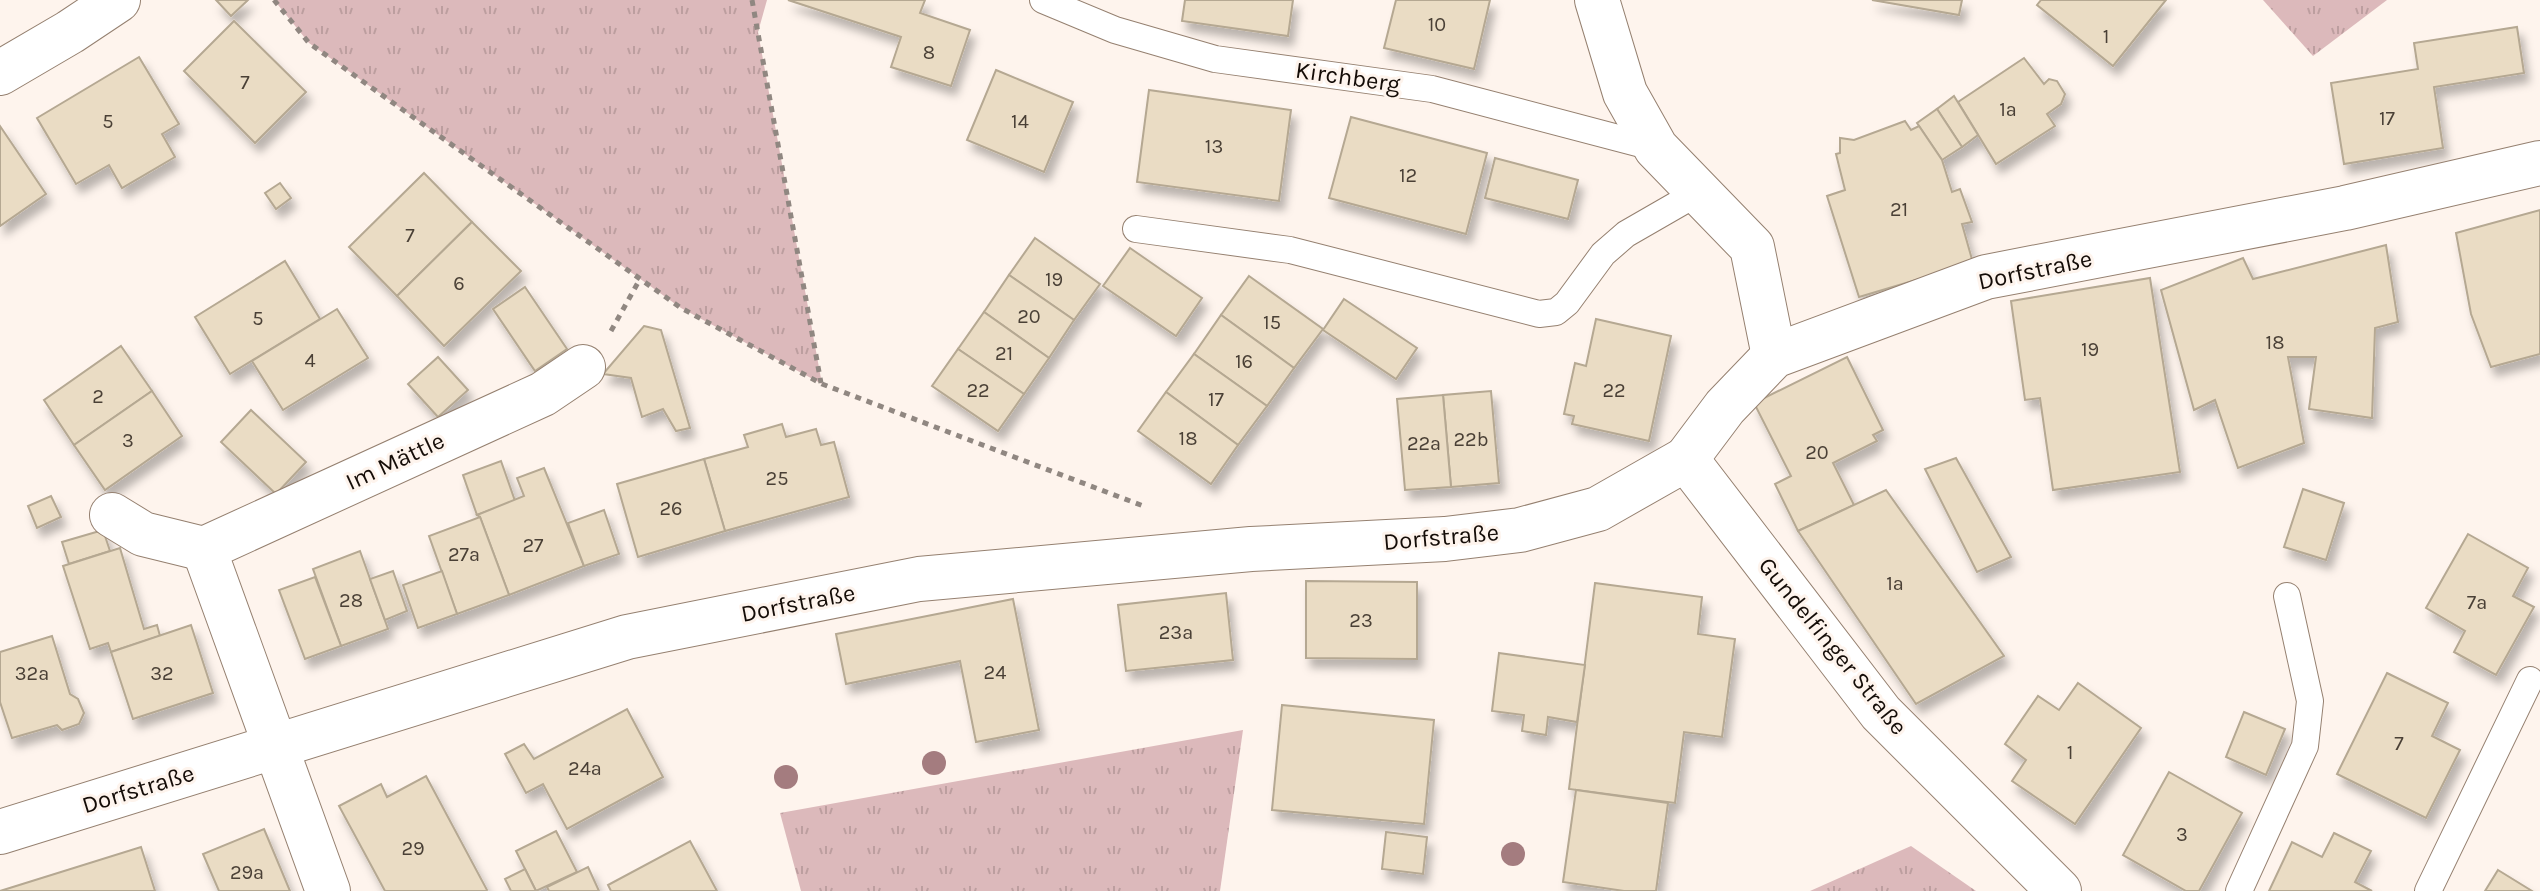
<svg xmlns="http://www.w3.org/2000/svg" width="2540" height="891" font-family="Karla,sans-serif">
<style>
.grass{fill:url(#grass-tufts)}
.building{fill:#eadcc4;stroke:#b5a892;stroke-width:2;filter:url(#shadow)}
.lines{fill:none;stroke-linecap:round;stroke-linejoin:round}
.service-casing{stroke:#958070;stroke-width:28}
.minor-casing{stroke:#958070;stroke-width:46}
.tertiary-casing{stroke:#958070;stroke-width:46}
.path{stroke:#908781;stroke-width:5;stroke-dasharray:6 6;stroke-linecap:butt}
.service{stroke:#fff;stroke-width:26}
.minor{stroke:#fff;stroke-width:44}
.tertiary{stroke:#fff;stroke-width:44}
.tree{fill:#a47c7f}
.labels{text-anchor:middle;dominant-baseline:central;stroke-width:6;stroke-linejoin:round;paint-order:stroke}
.number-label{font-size:20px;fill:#4a4036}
.street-label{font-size:24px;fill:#140c07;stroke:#fef4ed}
</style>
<defs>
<pattern id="grass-tufts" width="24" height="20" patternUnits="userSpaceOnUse" patternTransform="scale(2)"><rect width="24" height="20" fill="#dcb9bb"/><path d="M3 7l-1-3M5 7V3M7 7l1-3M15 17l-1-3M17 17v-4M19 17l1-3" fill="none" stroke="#bc9e9f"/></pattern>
<filter id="shadow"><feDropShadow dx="5" dy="9" stdDeviation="4" flood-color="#0004"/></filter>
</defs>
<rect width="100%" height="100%" fill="#fef4ed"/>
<g class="grass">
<path d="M274,0H767L758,32L822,384L681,308L309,43Z"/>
<path d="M2263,0H2387L2313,56Z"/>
<path d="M1243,730L1220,891H801L780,813Z"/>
<path d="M1911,846L1976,891H1810Z"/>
</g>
<g class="building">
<path d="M216,0H248L231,16Z"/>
<path d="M788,0H925L920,13L970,30L951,86L891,67L901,37Z"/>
<path d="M1185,0H1293L1288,36L1182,21Z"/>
<path d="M1396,0H1490L1474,69L1384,48Z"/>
<path d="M1872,0H1962L1959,15Z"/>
<path d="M2041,0H2166L2113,66L2037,5Z"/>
<path d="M234,21L306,92L255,143L184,71Z"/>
<path d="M2517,27L2524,73L2434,87L2443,148L2344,164L2331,83L2418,69L2414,43Z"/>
<path d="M139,57L179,124L162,134L175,157L122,188L109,165L76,184L37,118Z"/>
<path d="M2024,58L2044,84L2049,79L2057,81L2065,94L2061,104L2047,114L2055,126L1996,164L1958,102Z"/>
<path d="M996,70L1073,102L1044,172L967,140Z"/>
<path d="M1149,90L1291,110L1279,201L1137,182Z"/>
<path d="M1954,96L1978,135L1962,147L1937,109Z"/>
<path d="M1937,109L1962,147L1942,160L1917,123Z"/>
<path d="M1351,117L1487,153L1466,234L1329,198Z"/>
<path d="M1905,121L1911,130L1919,126L1942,160L1952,192L1960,189L1972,222L1962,224L1973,263L1859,297L1827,196L1845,190L1836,154L1840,153V138L1854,140Z"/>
<path d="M0,126L46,194L0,226Z"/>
<path d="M1495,158L1578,180L1568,219L1485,198Z"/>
<path d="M424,173L472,222L397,296L349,247Z"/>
<path d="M280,183L291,198L276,209L265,193Z"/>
<path d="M2540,210V354L2491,367L2471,314L2456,233Z"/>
<path d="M472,222L521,271L444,346L397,296Z"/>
<path d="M1035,238L1100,284L1074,320L1009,275Z"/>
<path d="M2386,245L2398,322L2375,328L2372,418L2309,409L2316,357H2288L2304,443L2238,468L2215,400L2194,410L2161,290L2243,258L2253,279Z"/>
<path d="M1130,248L1202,298L1176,336L1103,286Z"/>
<path d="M285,261L320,319L230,374L195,317Z"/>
<path d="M1009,275L1074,320L1049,358L984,312Z"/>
<path d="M1249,276L1323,329L1294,368L1221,315Z"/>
<path d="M2150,278L2180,472L2053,490L2040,398L2025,400L2011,301Z"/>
<path d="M525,287L567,349L535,371L493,309Z"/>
<path d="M1344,299L1417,348L1396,379L1323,330Z"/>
<path d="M337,309L368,358L283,410L252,361Z"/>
<path d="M984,312L1049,358L1024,394L958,349Z"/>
<path d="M1221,315L1294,368L1267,406L1194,354Z"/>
<path d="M1596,319L1671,336L1649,441L1572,424L1574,416L1564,414L1575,363L1586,366Z"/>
<path d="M644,326L661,330L690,428L676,431L663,409L642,417L631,378L603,374Z"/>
<path d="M121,346L152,391L74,445L44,400Z"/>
<path d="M958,349L1024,394L998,431L932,386Z"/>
<path d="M1194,354L1267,406L1238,445L1166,392Z"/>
<path d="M438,357L468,390L438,417L408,384Z"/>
<path d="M1847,357L1883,430L1873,435L1877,441L1833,463L1854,505L1798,531L1775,484L1791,476L1754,403Z"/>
<path d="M152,391L182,436L105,490L74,445Z"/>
<path d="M1491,391L1499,483L1451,487L1443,395Z"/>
<path d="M1166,392L1238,445L1211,484L1138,431Z"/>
<path d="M1443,395L1451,487L1405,490L1397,399Z"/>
<path d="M251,410L306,462L276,494L221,442Z"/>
<path d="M782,424L786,437L816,429L821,445L834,442L849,497L725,531L704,459L748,447L744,435Z"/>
<path d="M1956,458L2011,557L1977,572L1925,469Z"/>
<path d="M704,459L725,531L638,557L617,484Z"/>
<path d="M501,461L515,501L477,515L463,475Z"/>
<path d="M544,468L584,566L509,595L480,517L477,515L524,496L517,478Z"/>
<path d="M2303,489L2344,503L2326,560L2284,547Z"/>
<path d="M1886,490L2004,656L1916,704L1798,531Z"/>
<path d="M51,496L61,517L37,528L28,506Z"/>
<path d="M604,510L619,554L584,566L568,523Z"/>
<path d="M480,517L509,595L457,614L429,536Z"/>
<path d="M103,530L110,551L69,564L62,542Z"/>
<path d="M2468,534L2528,568L2513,596L2534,607L2496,675L2454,652L2465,631L2426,608Z"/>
<path d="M120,548L144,629L157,625L160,636L111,652L108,643L90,649L63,566Z"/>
<path d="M360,551L388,629L341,646L313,569Z"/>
<path d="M393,571L407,611L385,620L370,579Z"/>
<path d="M442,571L457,614L418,628L403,585Z"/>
<path d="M315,577L341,646L305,659L279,590Z"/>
<path d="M1306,581L1417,582V659L1306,658Z"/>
<path d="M1595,583L1702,597L1698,634L1735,639L1722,737L1684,732L1675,803L1569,789Z"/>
<path d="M1226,593L1233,660L1126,671L1118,605Z"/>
<path d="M1013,599L1039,730L976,742L960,661L846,684L836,634Z"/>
<path d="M191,625L213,693L133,719L111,652Z"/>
<path d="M52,636L70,694L78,699L84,713L79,724L62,730L57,725L12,738L0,702V652Z"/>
<path d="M1499,653L1585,665L1577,722L1548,717L1546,735L1522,731L1524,715L1492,711Z"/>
<path d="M2387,673L2448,703L2432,736L2460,750L2426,818L2337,774Z"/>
<path d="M2078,683L2141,728L2075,824L2012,781L2026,760L2005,744L2038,696L2059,710Z"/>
<path d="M1282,705L1434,720L1424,824L1272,810Z"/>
<path d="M627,709L663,777L567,829L543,784L526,793L505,754L524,744L534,759Z"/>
<path d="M2244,712L2285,729L2266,775L2226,757Z"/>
<path d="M2169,772L2242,813L2199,891H2186L2123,855Z"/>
<path d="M426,776L487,890L486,891H385L339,806L381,784L387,797Z"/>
<path d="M1576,790L1668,803L1656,891H1624L1563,882Z"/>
<path d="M264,829L290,891H219L203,854Z"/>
<path d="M556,831L577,872L536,891L516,851Z"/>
<path d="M1386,832L1427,837L1423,874L1382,869Z"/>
<path d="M2334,833L2371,851L2355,882L2372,891H2269L2292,842L2322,857Z"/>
<path d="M690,841L717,891H611L608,885Z"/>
<path d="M141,847L155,891H0Z"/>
<path d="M588,867L599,891H549L547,887Z"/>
<path d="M525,869L536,891H511L505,879Z"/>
<path d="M2498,870L2532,891H2485Z"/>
</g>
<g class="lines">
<g class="service-casing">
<g id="service">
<path d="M1043,0L1115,30L1215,59L1432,89L1656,148"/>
<path d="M1136,229L1290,250L1539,314L1556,312L1567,303L1603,254L1626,234L1699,192"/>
<path d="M2239,891L2305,746L2310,701L2287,596"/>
<path d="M2428,891L2530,680"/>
</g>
</g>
<g class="minor-casing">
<g id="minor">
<path d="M1597,0L1625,93L1656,148L1752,247L1774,356"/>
<path d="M0,73L70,32L118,0"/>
<path d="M1686,459L1725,407L1774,356L1986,277L2345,208L2540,163"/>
<path d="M112,515L143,534L204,549"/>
<path d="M328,891L204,549L543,394L583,367"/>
</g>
</g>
<g class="tertiary-casing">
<path id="tertiary" d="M0,832L627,637L919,579L1251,549L1445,539L1520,530L1598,509L1686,459L1881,713L2059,891"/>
</g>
<g class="path">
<path d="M274,0L309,43L681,308L822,384L1146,507"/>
<path d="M752,0L821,383"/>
<path d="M611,331L640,279"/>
</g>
<use href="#service" class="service"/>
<use href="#minor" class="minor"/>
<use href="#tertiary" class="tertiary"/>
</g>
<g class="tree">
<circle cx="934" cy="763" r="12"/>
<circle cx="786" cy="777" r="12"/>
<circle cx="1513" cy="854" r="12"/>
</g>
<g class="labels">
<g class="number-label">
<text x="1437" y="24">10</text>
<text x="2106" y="36">1</text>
<text x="929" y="52">8</text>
<text x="245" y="82">7</text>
<text x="2008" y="109">1a</text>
<text x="2387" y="118">17</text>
<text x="108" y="121">5</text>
<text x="1020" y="121">14</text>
<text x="1214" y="146">13</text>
<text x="1408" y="175">12</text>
<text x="1899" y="209">21</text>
<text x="410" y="235">7</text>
<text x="1054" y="279">19</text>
<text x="459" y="283">6</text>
<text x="1029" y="316">20</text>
<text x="258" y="318">5</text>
<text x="1272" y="322">15</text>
<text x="2275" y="342">18</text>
<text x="2090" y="349">19</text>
<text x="1004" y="353">21</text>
<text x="310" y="360">4</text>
<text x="1244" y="361">16</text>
<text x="978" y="390">22</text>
<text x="1614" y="390">22</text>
<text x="98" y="396">2</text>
<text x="1216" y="399">17</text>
<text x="1188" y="438">18</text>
<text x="1471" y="439">22b</text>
<text x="128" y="440">3</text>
<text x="1424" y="443">22a</text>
<text x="1817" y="452">20</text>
<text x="777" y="478">25</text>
<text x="671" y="508">26</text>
<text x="533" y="545">27</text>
<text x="464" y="554">27a</text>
<text x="1895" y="583">1a</text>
<text x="351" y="600">28</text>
<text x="2477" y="602">7a</text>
<text x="1361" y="620">23</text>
<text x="1176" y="632">23a</text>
<text x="995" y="672">24</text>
<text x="32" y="673">32a</text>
<text x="162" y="673">32</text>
<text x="2399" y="743">7</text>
<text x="2070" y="752">1</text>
<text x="585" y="768">24a</text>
<text x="2182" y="834">3</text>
<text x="413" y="848">29</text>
<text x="247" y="872">29a</text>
</g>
<g class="street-label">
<text transform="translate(1348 77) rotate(8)">Kirchberg</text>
<text transform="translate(2035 270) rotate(-12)">Dorfstraße</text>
<text transform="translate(395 461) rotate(-25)">Im Mättle</text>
<text transform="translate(1441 537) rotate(-5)">Dorfstraße</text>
<text transform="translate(798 603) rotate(-11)">Dorfstraße</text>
<text transform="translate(1833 646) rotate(51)">Gundelfinger Straße</text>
<text transform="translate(138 789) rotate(-17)">Dorfstraße</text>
</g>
</g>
</svg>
